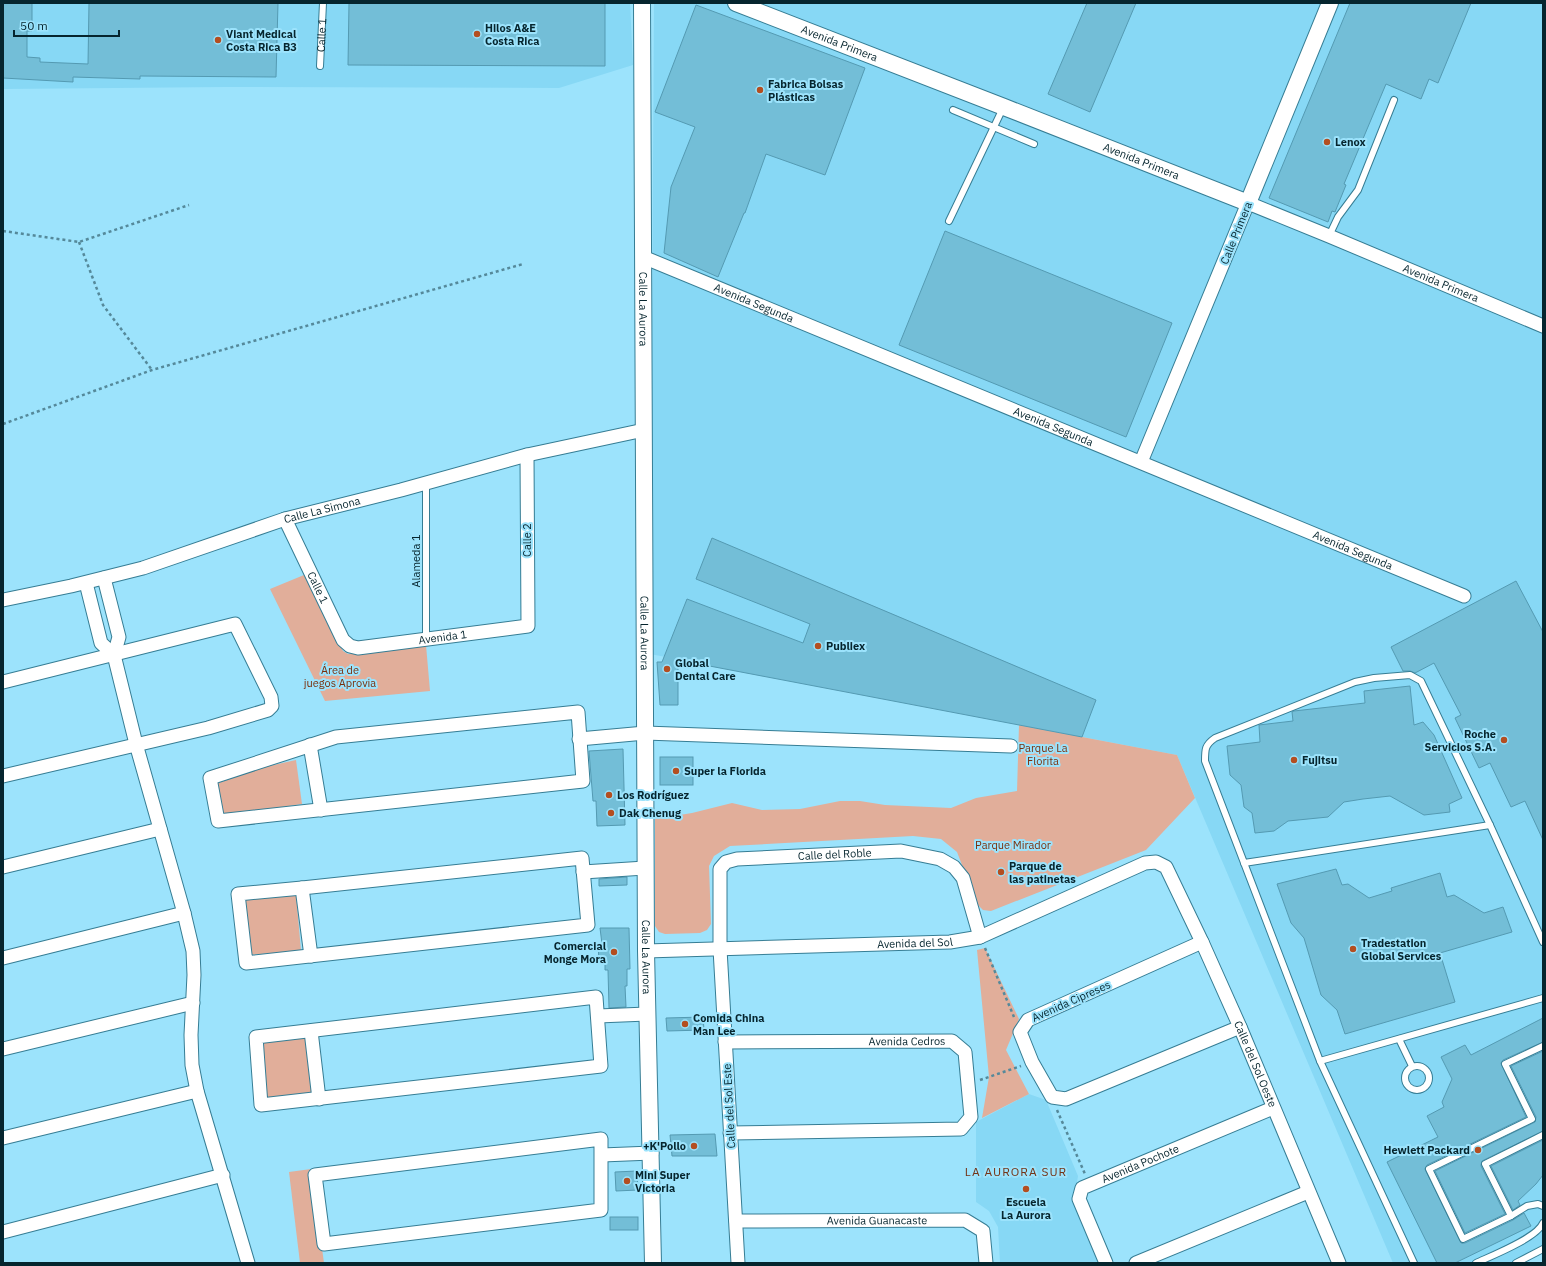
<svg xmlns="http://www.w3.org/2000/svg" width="1546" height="1266" font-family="'IBM Plex Sans',sans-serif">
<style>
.built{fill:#87d8f5}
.green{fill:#e1ae9a}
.building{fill:#73bed7;stroke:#549ab2}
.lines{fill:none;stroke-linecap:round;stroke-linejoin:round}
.service-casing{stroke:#367d94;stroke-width:8}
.minor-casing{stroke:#367d94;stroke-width:15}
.tertiary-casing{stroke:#367d94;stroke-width:18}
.path{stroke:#55899a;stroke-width:2.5;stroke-dasharray:3 3;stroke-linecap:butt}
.service{stroke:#fff;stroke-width:6}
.minor{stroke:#fff;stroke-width:13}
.tertiary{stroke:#fff;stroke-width:16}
.poi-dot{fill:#b44e20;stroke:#9ce3fc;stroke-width:1.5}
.labels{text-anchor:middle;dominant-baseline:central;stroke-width:4;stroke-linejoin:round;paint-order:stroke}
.poi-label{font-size:11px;font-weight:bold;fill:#06252e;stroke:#9ce3fc;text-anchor:start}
.street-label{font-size:11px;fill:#06252e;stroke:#9ce3fc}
.park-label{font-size:11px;fill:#792f0b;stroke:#9ce3fc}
.neighbourhood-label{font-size:12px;letter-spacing:1px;fill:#733316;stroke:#9ce3fc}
</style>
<rect width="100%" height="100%" fill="#9ce3fc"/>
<g class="built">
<path d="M3,3H630L633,65L559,88L225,87L3,89Z"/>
<path d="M654,3H1543V1253L1525,1263H1393L1177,755L650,654Z"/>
<path d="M1029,1094L1046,1100L1078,1176L1074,1201L1099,1263H1000L998,1227L989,1211L976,1202V1122Z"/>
</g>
<g class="green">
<path d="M304,575L343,651L348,654L426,645L430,691L325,701L270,589Z"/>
<path d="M1019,725L1177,755L1195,798L1146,850L991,911L983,910L977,904L957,852L941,839L913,836L730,846L714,856L709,866L711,924L707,930L700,933L665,934L659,932L655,926V819L692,813L732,803L762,810L800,809L840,801H860L885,805L951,808L976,798L1017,791Z"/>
<path d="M296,760L302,804L222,816L216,784L260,768Z"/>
<path d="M296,894L301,951L248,955L243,899Z"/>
<path d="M985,948L1019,1019L1006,1050L1029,1094L982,1118L989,1077L977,950Z"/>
<path d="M307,1035L313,1096L264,1101L259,1039Z"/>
<path d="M311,1169L324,1263H300L289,1172Z"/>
</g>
<g class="building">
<path d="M3,3H32V31H27V57L40,58V62L88,64L89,3H278L276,77L140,76V79L73,77V82L3,78Z"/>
<path d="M349,3H605V66L348,65Z"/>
<path d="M1087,3H1136L1090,112L1048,94Z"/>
<path d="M1350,3H1471L1438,83L1429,79L1421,99L1386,84L1344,184L1346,185L1335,212L1332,211L1328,222L1269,198Z"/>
<path d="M696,5L865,68L825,175L766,154L745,213H744L718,277L664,253L671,187L695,127L655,112Z"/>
<path d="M945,231L1172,323L1126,437L899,345Z"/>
<path d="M712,538L1096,700L1082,737L678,660V705H660L657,662H662L687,599L803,643L810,624L696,579Z"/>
<path d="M1516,581L1543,632V840L1525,801L1511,807L1490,763L1479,768L1455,718L1461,715L1434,663L1415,673L1410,671H1403L1391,647Z"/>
<path d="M1410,686L1414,725L1423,722L1434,735L1462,798L1449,804L1450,812L1424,815L1390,796L1363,799L1344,802L1328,817L1288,821L1274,831L1255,833L1252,813L1244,807L1241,785L1230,775L1227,746L1260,742L1259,725L1293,721L1292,712L1294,711L1365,703L1364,691Z"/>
<path d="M623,749L625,825L597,826L596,801H593L589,751Z"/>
<rect x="660" y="757" width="33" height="28"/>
<path d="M1336,869L1342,885L1348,884L1369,898L1392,891L1391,888L1440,873L1447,897L1454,895L1484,913L1503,907L1512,932L1440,953L1455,1002L1345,1034L1337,1010L1321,995L1304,938L1291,923L1277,884Z"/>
<path d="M627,877V885L599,886V879Z"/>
<path d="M600,928H629L630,969H627V986H625L626,1007L609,1008L608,970H605V960H599L598,945L602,944Z"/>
<path d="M703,1017L704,1030L667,1031L666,1018Z"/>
<path d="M1543,1018V1042L1503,1060L1501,1063L1526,1117L1427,1165L1425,1169L1461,1243H1465L1513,1220L1524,1213L1531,1226L1455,1263H1437L1387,1162L1438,1137L1427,1116L1444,1107L1442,1102L1452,1079L1441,1057L1465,1045L1471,1055Z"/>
<path d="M1543,1051V1131L1482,1161L1481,1166L1505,1214L1465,1233L1435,1171L1535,1122L1536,1117L1511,1066Z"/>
<path d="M715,1134L717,1156H672L670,1135Z"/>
<path d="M1543,1140V1175L1536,1184L1518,1201L1520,1205L1513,1210L1491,1166Z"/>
<path d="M637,1171L638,1190L616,1191L615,1172Z"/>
<rect x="610" y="1217" width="28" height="13"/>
</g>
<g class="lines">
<g class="service-casing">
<g id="service">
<path id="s1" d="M320,66L323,3"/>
<path d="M953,110L1034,144"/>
<path d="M949,221L1003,108"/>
<path d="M1329,236L1338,217L1358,190L1394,100"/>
<path d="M426,639V483"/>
<path d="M1244,863L1490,825"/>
<path d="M1399,1039L1412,1066"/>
<path d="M1543,1046L1505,1064L1532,1119L1429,1169L1463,1239L1511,1216L1527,1206L1538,1204L1543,1206"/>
<path d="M1320,1061L1543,998"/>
<circle cx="1417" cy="1078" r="12"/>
<path d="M1511,1216L1485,1164L1543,1135"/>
<path d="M1414,1263L1320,1061L1205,761C1205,749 1205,745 1215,738L1355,682L1374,678L1410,675L1421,681L1490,825L1543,942"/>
<path d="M1476,1263C1491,1256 1537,1238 1543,1223"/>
<path d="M1516,1263L1543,1249"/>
</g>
</g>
<g class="minor-casing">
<g id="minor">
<path id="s2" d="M643,257L1464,596"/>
<path id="s3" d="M1141,462L1248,203L1329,236L1543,326"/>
<path id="s4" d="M285,519L343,640L350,646L358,648L528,626L527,455"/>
<path d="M104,578L119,637L114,655L136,744L184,913L193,951L194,975L191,1035L192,1065L197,1091L248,1263"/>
<path d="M86,583L101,643L114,655"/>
<path id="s5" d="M3,600L71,586L143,568L285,519L401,490L527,455L644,430"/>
<path d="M3,682L235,624L271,697L272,706L268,710L208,728L3,776"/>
<path d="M578,712L583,781L218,821L210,778L336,737Z"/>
<path d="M579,739L645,733L1011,746"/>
<path d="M310,745L321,810"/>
<path d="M582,858L588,925L246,963L238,894L302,888Z"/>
<path d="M3,867L160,829"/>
<path d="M583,872L645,868"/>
<path d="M302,888L311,956"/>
<path d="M1202,942L1028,1020L1020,1032L1032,1062L1052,1097L1066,1099L1240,1027"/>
<path id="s6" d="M646,951L950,942L980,937L1145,863L1156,862L1166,867L1202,942L1240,1027L1339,1263"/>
<path d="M3,958L184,913"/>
<path d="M596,997L601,1066L261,1105L256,1037Z"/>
<path d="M598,1016L647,1014"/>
<path d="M311,1031L319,1099"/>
<path id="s7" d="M725,1042L952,1041L965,1052L971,1117L961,1129L730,1133"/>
<path d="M3,1049L193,1003"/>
<path d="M3,1138L197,1091"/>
<path d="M601,1139V1210L324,1244L315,1175Z"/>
<path d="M602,1155L652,1153"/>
<path id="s8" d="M736,1221L965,1220L983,1231L986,1263"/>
<path d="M3,1232L223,1175"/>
<path id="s9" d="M738,1263L720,949V869L726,862L737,859L901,851L940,859L954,867L963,878L980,937"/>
<path id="s10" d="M1106,1263L1079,1199L1082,1188L1273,1108"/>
<path d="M1136,1263L1308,1192"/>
</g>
</g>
<g class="tertiary-casing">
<g id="tertiary">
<path id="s11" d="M642,3L646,951L653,1263"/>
<path id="s12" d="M736,3L1004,107L1248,203L1330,3"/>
</g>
</g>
<g class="path">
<path d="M3,231L79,242L189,205"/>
<path d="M79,242L103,305L152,370"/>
<path d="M3,424L152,370L523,264"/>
<path d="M985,948L1014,1017"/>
<path d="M980,1080L1021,1066"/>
<path d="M1057,1110L1085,1174"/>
</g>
<use href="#service" class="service"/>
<use href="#minor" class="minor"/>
<use href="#tertiary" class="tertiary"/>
</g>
<g class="poi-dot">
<circle cx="477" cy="34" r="4"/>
<circle cx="218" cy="40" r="4"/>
<circle cx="760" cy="90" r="4"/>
<circle cx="1327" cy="142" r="4"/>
<circle cx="818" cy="646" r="4"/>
<circle cx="667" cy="669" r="4"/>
<circle cx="1504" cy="740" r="4"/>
<circle cx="1294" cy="760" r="4"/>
<circle cx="676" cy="771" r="4"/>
<circle cx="609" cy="795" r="4"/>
<circle cx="611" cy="813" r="4"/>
<circle cx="1001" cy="872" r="4"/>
<circle cx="1353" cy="949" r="4"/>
<circle cx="614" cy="952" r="4"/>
<circle cx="685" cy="1024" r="4"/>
<circle cx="694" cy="1146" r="4"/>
<circle cx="1478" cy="1150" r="4"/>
<circle cx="627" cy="1181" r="4"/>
<circle cx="1026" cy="1189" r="4"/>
</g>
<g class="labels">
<g class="poi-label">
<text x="485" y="28">Hilos A&amp;E<tspan x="485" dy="13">Costa Rica</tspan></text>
<text x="226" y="34">Viant Medical<tspan x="226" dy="13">Costa Rica B3</tspan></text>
<text x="768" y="84">Fabrica Bolsas<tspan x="768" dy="13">Plásticas</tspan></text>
<text x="1335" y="142">Lenox</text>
<text x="826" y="646">Publiex</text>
<text x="675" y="663">Global<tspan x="675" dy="13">Dental Care</tspan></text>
<text x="1496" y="734" text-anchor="end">Roche<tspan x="1496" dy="13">Servicios S.A.</tspan></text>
<text x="1302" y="760">Fujitsu</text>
<text x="684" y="771">Super la Florida</text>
<text x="617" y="795">Los Rodríguez</text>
<text x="619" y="813">Dak Chenug</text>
<text x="1009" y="866">Parque de<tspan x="1009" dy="13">las patinetas</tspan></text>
<text x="1361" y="943">Tradestation<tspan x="1361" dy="13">Global Services</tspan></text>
<text x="606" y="946" text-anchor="end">Comercial<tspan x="606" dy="13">Monge Mora</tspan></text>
<text x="693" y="1018">Comida China<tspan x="693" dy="13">Man Lee</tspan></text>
<text x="686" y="1146" text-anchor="end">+K'Pollo</text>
<text x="1470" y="1150" text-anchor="end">Hewlett Packard</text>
<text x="635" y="1175">Mini Super<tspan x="635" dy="13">Victoria</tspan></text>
<text x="1026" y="1202" text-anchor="middle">Escuela<tspan x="1026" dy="13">La Aurora</tspan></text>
</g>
<g class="street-label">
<text stroke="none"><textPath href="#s1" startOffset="31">Calle 1</textPath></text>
<text stroke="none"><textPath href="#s12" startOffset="111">Avenida Primera</textPath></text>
<text stroke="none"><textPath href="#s12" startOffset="435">Avenida Primera</textPath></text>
<text transform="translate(1236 233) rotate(-68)">Calle Primera</text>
<text stroke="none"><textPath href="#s3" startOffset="489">Avenida Primera</textPath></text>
<text stroke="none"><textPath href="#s2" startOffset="120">Avenida Segunda</textPath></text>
<text stroke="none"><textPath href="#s11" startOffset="306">Calle La Aurora</textPath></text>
<text stroke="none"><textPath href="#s2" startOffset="444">Avenida Segunda</textPath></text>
<text stroke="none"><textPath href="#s5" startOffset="332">Calle La Simona</textPath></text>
<text transform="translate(527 540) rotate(-90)">Calle 2</text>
<text stroke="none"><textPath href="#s2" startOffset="768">Avenida Segunda</textPath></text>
<text transform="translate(416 561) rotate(-90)">Alameda 1</text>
<text stroke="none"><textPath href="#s4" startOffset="76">Calle 1</textPath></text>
<text stroke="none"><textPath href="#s11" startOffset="630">Calle La Aurora</textPath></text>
<text stroke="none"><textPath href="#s4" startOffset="237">Avenida 1</textPath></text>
<text stroke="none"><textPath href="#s9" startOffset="513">Calle del Roble</textPath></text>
<text stroke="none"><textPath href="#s6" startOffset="269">Avenida del Sol</textPath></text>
<text stroke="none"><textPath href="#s11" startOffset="954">Calle La Aurora</textPath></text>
<text transform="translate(1071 1001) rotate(-24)">Avenida Cipreses</text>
<text stroke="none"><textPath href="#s7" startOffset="182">Avenida Cedros</textPath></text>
<text stroke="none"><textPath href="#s6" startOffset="754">Calle del Sol Oeste</textPath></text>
<text transform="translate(729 1106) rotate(-93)">Calle del Sol Este</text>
<text stroke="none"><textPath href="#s10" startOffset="144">Avenida Pochote</textPath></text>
<text stroke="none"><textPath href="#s8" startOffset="141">Avenida Guanacaste</textPath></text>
</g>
<g class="park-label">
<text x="340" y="670">Área de<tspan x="340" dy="13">juegos Aprovia</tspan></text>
<text x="1043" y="748">Parque La<tspan x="1043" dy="13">Florita</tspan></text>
<text x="1013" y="845">Parque Mirador</text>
</g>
<g class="neighbourhood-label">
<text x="1016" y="1171">LA AURORA SUR</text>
</g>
</g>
<rect width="1546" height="1266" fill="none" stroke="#06252e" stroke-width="8"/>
<path d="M14 30v6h105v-6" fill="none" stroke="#06252e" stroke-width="2"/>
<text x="20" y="30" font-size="12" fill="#06252e" stroke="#9ce3fc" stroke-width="3" paint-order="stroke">50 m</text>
</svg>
